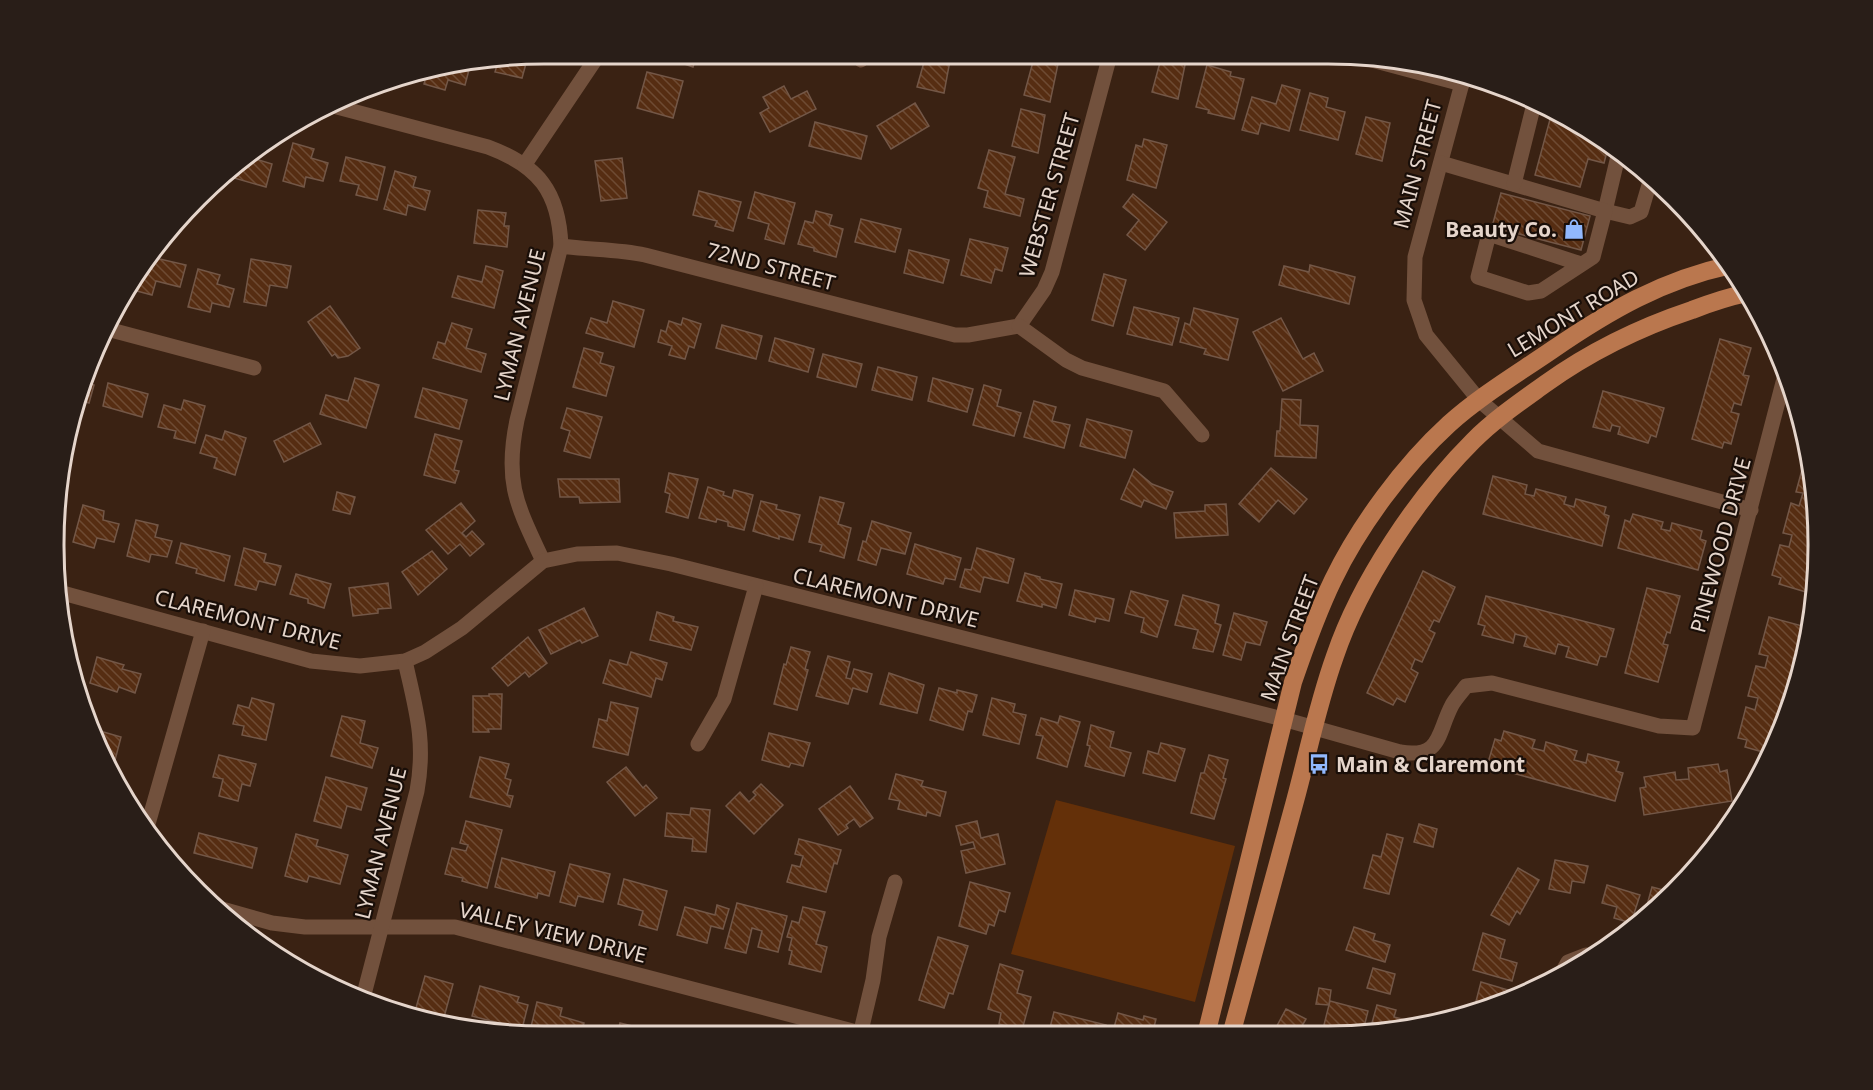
<svg xmlns="http://www.w3.org/2000/svg" width="1873" height="1090" font-family="'Noto Sans',sans-serif">
<style>
.grass{fill:#643009}
.building{fill:url(#building-back-hatch);stroke:#735747;stroke-width:1.5}
.lines{fill:none;stroke-linecap:round;stroke-linejoin:round}
.minor{stroke:#72513d;stroke-width:15}
.major{stroke:#ba774e;stroke-width:18}
.labels{text-anchor:middle;dominant-baseline:central;stroke-width:4.5;stroke-linejoin:round;paint-order:stroke}
.street-label{font-size:21px;fill:#e5d5cb;stroke:#190e08}
.poi-label{font-size:21px;font-weight:bold;fill:#e5d5cb;stroke:#190e08;text-anchor:end}
.rim{fill:none;stroke:#e5d5cb;stroke-width:3}
</style>
<defs>
<pattern id="building-back-hatch" width="6" height="6" patternUnits="userSpaceOnUse" patternTransform="scale(1.5)"><rect width="6" height="6" fill="#562d12"/><path d="M-1 5l2 2M0 0l6 6M5-1l2 2" fill="none" stroke="#6e4b33"/></pattern>
</defs>
<rect width="100%" height="100%" fill="#3a2213"/>
<path class="grass" d="M1056,800L1235,846L1195,1002L1011,954Z"/>
<g class="building">
<path d="M656,54H697L693,67Z"/>
<path d="M926,55H951L944,93L917,87Z"/>
<path d="M1162,55L1186,60L1178,99L1152,92Z"/>
<path d="M525,57L524,59L527,60L522,78L495,72L498,62Z"/>
<path d="M1034,58L1058,64L1050,102L1024,95Z"/>
<path d="M1207,65L1231,72L1230,76L1244,79L1234,119L1208,113L1209,110L1196,107Z"/>
<path d="M470,66L465,85L448,80L445,90L424,84L427,73Z"/>
<path d="M647,72L683,81L673,118L637,108Z"/>
<path d="M1282,85L1300,90L1289,131L1261,123L1258,134L1242,130L1252,97L1276,104Z"/>
<path d="M784,86L791,99L807,91L816,109L770,132L760,113L769,108L763,97Z"/>
<path d="M1310,93L1328,98L1326,107L1345,112L1338,140L1300,130Z"/>
<path d="M915,103L929,126L891,149L877,126Z"/>
<path d="M1021,109L1045,115L1038,153L1012,146Z"/>
<path d="M1552,112L1600,137L1609,144L1604,163L1588,159L1580,187L1535,175Z"/>
<path d="M1366,117L1390,123L1382,161L1356,154Z"/>
<path d="M815,122L867,136L861,159L809,146Z"/>
<path d="M1144,139L1167,145L1156,188L1127,180L1136,145L1142,147Z"/>
<path d="M293,143L314,149L311,158L328,163L323,181L306,177L304,187L283,181Z"/>
<path d="M989,150L1015,157L1005,194L1024,199L1020,216L984,207L988,191L978,188Z"/>
<path d="M250,153L249,157L272,164L266,187L227,176Z"/>
<path d="M346,157L385,167L377,200L356,195L359,185L340,181Z"/>
<path d="M622,158L627,198L601,201L595,161Z"/>
<path d="M395,171L416,177L413,187L430,191L425,210L408,205L406,215L384,209Z"/>
<path d="M699,191L741,202L733,231L715,226L717,221L693,215Z"/>
<path d="M755,192L795,203L784,244L765,239L769,224L748,218Z"/>
<path d="M1501,193L1590,216L1581,250L1492,227Z"/>
<path d="M1133,194L1167,222L1145,250L1127,235L1139,220L1123,207Z"/>
<path d="M478,210L506,213L504,226H509L507,247L474,243Z"/>
<path d="M816,211L832,215L829,225L843,229L836,257L814,251V248L798,244L805,221L813,223Z"/>
<path d="M861,219L901,229L895,252L855,242Z"/>
<path d="M970,239L1008,248L1002,271L995,269L991,283L961,275Z"/>
<path d="M909,250L949,260L943,283L904,273Z"/>
<path d="M151,257L186,265L180,287L156,281L152,295L133,290L139,270Z"/>
<path d="M251,259L291,266L287,288L270,285L266,306L244,302Z"/>
<path d="M1310,265L1355,277L1349,304L1279,285L1284,266L1309,272Z"/>
<path d="M486,266L503,271L494,308L452,297L458,276L482,282Z"/>
<path d="M198,269L220,275L217,284L234,289L229,307L212,303L210,312L188,307Z"/>
<path d="M1104,274L1126,280L1113,326L1092,320Z"/>
<path d="M613,301L644,310L634,347L586,333L591,318L607,323Z"/>
<path d="M330,306L360,348L348,356L338,358L335,354L332,356L308,322Z"/>
<path d="M1134,307L1179,318L1172,345L1127,334Z"/>
<path d="M1194,308L1238,319L1228,360L1204,354L1206,349L1180,342L1185,323L1190,325Z"/>
<path d="M683,318L701,324L694,348L689,346L685,359L669,355L672,346L658,342L661,330L666,332L669,321L681,325Z"/>
<path d="M1281,318L1303,359L1314,353L1323,371L1283,391L1253,332Z"/>
<path d="M452,323L472,329L466,348L486,354L481,372L433,358L438,342L445,344Z"/>
<path d="M722,325L762,336L756,359L716,348Z"/>
<path d="M775,338L814,349L808,372L769,361Z"/>
<path d="M1720,339L1751,348L1743,375L1749,376L1741,405L1734,403L1731,412L1739,414L1731,444L1724,442L1722,448L1692,439Z"/>
<path d="M584,348L603,353L600,363L614,367L606,396L573,387Z"/>
<path d="M823,354L862,364L856,387L817,377Z"/>
<path d="M878,367L917,377L912,400L872,390Z"/>
<path d="M355,378L379,385L366,428L320,414L326,395L348,401Z"/>
<path d="M933,378L973,389L967,412L928,401Z"/>
<path d="M87,383L94,385L89,403L79,400Z"/>
<path d="M108,383L148,394L142,417L103,406Z"/>
<path d="M984,385L1001,390L997,406L1021,413L1014,436L973,425Z"/>
<path d="M423,388L467,400L459,429L415,417Z"/>
<path d="M1603,391L1664,408L1656,437L1651,435L1648,443L1618,434L1620,427L1612,425L1610,431L1593,427Z"/>
<path d="M1282,399L1301,400L1300,425L1318,426L1316,458L1275,456L1277,431H1280Z"/>
<path d="M184,400L205,406L195,443L174,438L176,431L158,427L164,405L181,410Z"/>
<path d="M1034,401L1056,407L1052,421L1070,425L1064,448L1024,437Z"/>
<path d="M567,408L602,417L590,458L564,451L570,431L561,428Z"/>
<path d="M1087,419L1132,431L1125,458L1080,446Z"/>
<path d="M310,423L321,444L284,462L274,441Z"/>
<path d="M225,431L246,438L235,475L214,468L217,458L200,453L206,435L222,440Z"/>
<path d="M435,434L462,441L454,470L459,471L455,483L424,475Z"/>
<path d="M1806,455L1810,456L1819,544L1806,592L1779,584L1781,578L1772,575L1780,545L1789,547L1792,535L1783,533L1791,503L1799,506L1803,493L1796,492Z"/>
<path d="M1271,468L1307,499L1294,514L1278,500L1259,522L1239,504Z"/>
<path d="M1134,469L1152,484L1173,492L1166,509L1144,500L1141,507L1121,499Z"/>
<path d="M669,473L698,479L688,518L666,512L670,494L665,492Z"/>
<path d="M1493,476L1527,485L1525,494L1534,496L1536,489L1566,497L1564,504L1574,507L1576,499L1606,507L1604,514L1609,516L1602,546L1483,514Z"/>
<path d="M558,479H619L620,502L580,503L579,497H560Z"/>
<path d="M708,487L724,492L723,495L732,498L734,490L753,495L744,530L728,526V522L717,519L716,522L699,518Z"/>
<path d="M337,492L355,497L350,514L333,510Z"/>
<path d="M820,497L844,503L838,524L851,528L844,558L820,551L822,545L809,542Z"/>
<path d="M761,501L777,505L776,509L800,515L793,540L779,536V539L753,531Z"/>
<path d="M461,503L475,521L462,533L466,537L472,531L484,544L470,556L460,544L448,554L426,530Z"/>
<path d="M1226,504L1228,535L1176,538L1174,513L1205,511V505Z"/>
<path d="M83,505L104,511L103,520L119,524L114,542L97,538L94,548L73,542Z"/>
<path d="M1633,514L1663,522L1661,529L1670,531L1672,523L1702,531L1700,539L1706,541L1698,570L1618,548L1625,520L1630,522Z"/>
<path d="M136,520L158,525L155,537L172,541L167,557L151,554L149,562L127,556Z"/>
<path d="M872,521L911,533L905,554L881,548L876,565L858,560L863,541L866,542Z"/>
<path d="M181,543L230,556L224,581L196,573L197,569L176,563Z"/>
<path d="M915,544L961,558L955,580L945,578L943,584L907,574Z"/>
<path d="M244,548L266,554L264,562L281,566L275,585L259,581L256,590L235,585Z"/>
<path d="M977,548L1014,559L1008,583L984,577L980,592L960,587L965,569L971,570Z"/>
<path d="M432,551L447,569L418,595L402,572Z"/>
<path d="M1423,571L1455,587L1439,622L1434,620L1429,630L1435,633L1422,662L1415,659L1411,669L1418,673L1405,702L1397,698L1393,705L1367,693Z"/>
<path d="M1025,573L1040,577V579L1062,584L1056,608L1042,604V607L1017,601Z"/>
<path d="M296,574L331,584L324,608L308,603V599L290,594Z"/>
<path d="M388,583L391,608L378,609V613L353,616L349,588Z"/>
<path d="M1647,588L1680,596L1670,633L1667,632L1663,644L1668,645L1658,682L1625,673Z"/>
<path d="M1075,590L1114,599L1109,621L1096,618L1095,622L1069,615Z"/>
<path d="M1131,591L1168,601L1157,637L1141,632L1144,618L1125,613Z"/>
<path d="M1183,595L1219,605L1215,623L1221,625L1213,652L1193,648L1198,630L1175,625Z"/>
<path d="M1486,596L1614,629L1606,657L1600,656L1597,665L1566,657L1569,647L1558,644L1555,654L1524,646L1527,637L1515,634L1513,643L1482,635L1485,626L1478,624Z"/>
<path d="M584,608L598,636L582,643L580,640L551,654L539,630Z"/>
<path d="M657,612L674,617L673,621L698,627L691,650L650,640Z"/>
<path d="M1234,613L1267,622L1260,645L1246,642L1241,660L1223,655Z"/>
<path d="M1769,617L1806,627L1776,744L1770,754L1745,747L1747,740L1738,738L1746,707L1755,710L1758,698L1748,696L1756,666L1765,668L1768,656L1759,654Z"/>
<path d="M528,637L547,663L529,677L525,672L508,686L492,668Z"/>
<path d="M791,647L810,652L805,669L808,670L797,710L774,704L784,664L786,665Z"/>
<path d="M631,652L667,663L662,680L656,678L651,697L603,683L610,660L627,665Z"/>
<path d="M828,656L850,662L846,678L851,679L854,669L872,674L867,692L853,688L848,704L816,696Z"/>
<path d="M97,657L124,665L122,669L141,674L135,693L119,687L117,692L90,683Z"/>
<path d="M889,673L924,685L917,713L880,704Z"/>
<path d="M939,688L957,693V690L977,695L972,712L968,711L963,730L930,720Z"/>
<path d="M489,694H502L501,729H488L489,732H473V696H489Z"/>
<path d="M252,698L274,704L266,740L242,735L244,726L233,724L238,705L249,708Z"/>
<path d="M992,698L1015,704L1013,712L1026,715L1019,744L983,735Z"/>
<path d="M611,702L638,708L628,755L593,747L599,719L607,721Z"/>
<path d="M342,716L365,721L360,743L378,748L372,768L331,756Z"/>
<path d="M1060,716L1080,722L1067,767L1037,758L1043,736L1036,735L1041,718L1058,723Z"/>
<path d="M1091,725L1114,732L1110,747L1131,753L1124,776L1085,766L1090,746L1087,745Z"/>
<path d="M100,731L121,737L113,768L97,742Z"/>
<path d="M1504,731L1535,740L1532,748L1544,751L1546,742L1577,751L1574,760L1586,763L1588,754L1619,762L1616,771L1623,773L1615,801L1487,766L1495,739L1501,741Z"/>
<path d="M769,733L810,743L803,766L791,763L789,767L762,760Z"/>
<path d="M1161,743L1185,749L1175,781L1143,773L1148,751L1158,754Z"/>
<path d="M219,755L256,764L250,786L242,784L238,801L219,796L223,779L213,777Z"/>
<path d="M1209,755L1228,760L1223,778L1226,779L1214,819L1191,813L1201,773H1204Z"/>
<path d="M480,757L509,764L505,778L511,780L507,795L513,796L510,807L470,797Z"/>
<path d="M1718,764L1720,772L1727,770L1732,801L1644,815L1640,788L1646,787L1644,777L1675,772L1676,780L1689,779L1688,768Z"/>
<path d="M626,767L643,788L646,785L657,798L635,816L607,782Z"/>
<path d="M896,774L923,781L921,786L946,792L940,816L927,812L926,816L898,809L900,801L889,799Z"/>
<path d="M326,777L367,788L361,810L347,806L341,828L314,821Z"/>
<path d="M761,784L783,805L754,834L726,806L740,792L749,802L756,795L753,792Z"/>
<path d="M850,786L873,818L860,827L854,819L846,825L848,828L838,835L819,809Z"/>
<path d="M691,808L710,810L706,852L692,851L693,839L665,836L667,813L690,815Z"/>
<path d="M466,821L502,830L487,888L462,881L463,878L445,874L452,848L466,851L468,845L460,843Z"/>
<path d="M977,821L981,838L998,834L1005,864L966,873L961,851L975,848L973,842L961,845L956,826Z"/>
<path d="M1419,824L1437,829L1433,847L1414,842Z"/>
<path d="M199,833L257,848L252,868L194,853Z"/>
<path d="M296,834L318,840L316,846L348,855L340,884L309,876L307,882L285,876Z"/>
<path d="M1387,834L1403,838L1389,894L1364,888L1373,855L1381,857Z"/>
<path d="M799,839L841,850L837,864L834,863L826,892L787,882L792,865L800,867L803,856L795,854Z"/>
<path d="M502,858L555,872L549,896L538,893L537,898L495,887Z"/>
<path d="M1555,860L1588,866L1584,883L1572,881L1570,893L1549,889Z"/>
<path d="M570,864L610,874L603,902L578,896L575,906L560,902Z"/>
<path d="M1518,868L1539,880L1520,914L1517,911L1509,925L1491,915Z"/>
<path d="M624,879L667,891L657,930L639,925L643,911L618,904Z"/>
<path d="M970,882L1010,893L1005,912L999,910L994,926L989,924L986,934L959,926Z"/>
<path d="M1607,885L1640,895L1631,923L1614,918L1617,907L1602,903Z"/>
<path d="M1652,887L1675,893L1644,916Z"/>
<path d="M737,903L787,916L778,952L758,947L762,931L752,928L746,953L725,948Z"/>
<path d="M717,905L729,909L723,929L711,926L707,943L677,935L685,907L715,915Z"/>
<path d="M803,907L825,912L816,944L827,947L821,972L789,964L792,951L789,950L792,938L787,937L792,921L799,923Z"/>
<path d="M1354,927L1375,934L1373,940L1390,945L1385,962L1346,950Z"/>
<path d="M1483,933L1505,940L1500,958L1517,963L1512,981L1473,970Z"/>
<path d="M938,937L968,946L953,994L949,993L944,1008L919,1000Z"/>
<path d="M1000,964L1023,971L1017,993L1031,997L1022,1030L999,1024L1001,1013L988,1009Z"/>
<path d="M1373,968L1395,974L1390,994L1367,988Z"/>
<path d="M425,976L453,984L443,1021L414,1015Z"/>
<path d="M1481,982L1508,990L1505,1001L1485,1010L1473,1013Z"/>
<path d="M480,986L519,997L517,1002L528,1005L522,1029L472,1016Z"/>
<path d="M1319,988L1331,990L1329,1005L1316,1004Z"/>
<path d="M1330,1001L1368,1011L1362,1035L1324,1025Z"/>
<path d="M537,1002L562,1008L560,1016L584,1023L581,1035H529Z"/>
<path d="M1377,1005L1396,1010L1394,1017L1418,1023L1376,1032L1370,1030Z"/>
<path d="M1286,1009L1306,1019L1299,1031L1307,1035H1272Z"/>
<path d="M1054,1012L1106,1025L1103,1035H1048Z"/>
<path d="M1118,1013L1143,1020L1144,1016L1156,1019L1152,1035H1112Z"/>
<path d="M620,1023L641,1028L640,1035H617Z"/>
</g>
<g class="lines">
<g class="minor">
<path d="M1353,55L1462,84"/>
<path d="M861,60L862,54"/>
<path d="M1464,76L1415,257L1414,300L1426,335L1479,400L1538,451L1751,510"/>
<path d="M337,107L488,147C539,166 559,192 561,246L517,420C504,483 517,505 543,561"/>
<path d="M1619,152L1605,211L1630,217L1641,212L1651,178"/>
<path d="M1441,163L1605,211L1593,257L1541,291L1528,293L1478,277L1489,234L1581,264"/>
<path d="M525,164L599,54"/>
<path d="M1514,184L1534,104"/>
<path d="M561,246C589,250 617,249 645,255L955,335H968L1019,326L1044,290L1052,272L1110,55"/>
<path d="M1019,326L1066,360L1082,368L1164,391L1202,435"/>
<path d="M111,330L254,368"/>
<path d="M59,592L311,661L360,666L405,661L425,652L462,628L543,561L577,554L617,553L671,564L1283,719L1400,752C1442,759 1437,733 1452,705C1456,698 1462,692 1466,686L1492,683L1659,726L1693,728L1786,371"/>
<path d="M698,744L724,699L756,586"/>
<path d="M148,824L203,631"/>
<path d="M222,909L272,923L305,927H455L868,1035"/>
<path d="M1560,976L1568,962L1586,955L1592,956"/>
<path d="M363,998L417,791C426,741 416,710 405,661"/>
<path d="M860,1035L873,980L879,937L895,882"/>
</g>
<g class="major">
<path d="M1206,1035L1293,682C1305,647 1317,613 1333,580C1359,526 1404,465 1449,424C1480,396 1517,374 1552,350C1609,311 1662,280 1731,265"/>
<path d="M1231,1035C1252,957 1273,879 1295,801C1308,753 1318,703 1335,656C1360,582 1418,496 1473,441C1495,419 1520,402 1545,384C1591,351 1638,328 1692,310C1710,303 1728,297 1747,293"/>
</g>
</g>
<defs>
<g id="shop-bare" transform="scale(1.62)"><path d="M-5-2.5h2.3a2.7 3.5 0 0 1 5.4 0H5L5.5 6h-11ZM-1.5-2.5h3a1.5 2.3 0 0 0-3 0Z" fill="#91b8fd" stroke="#190e08" stroke-width="2.5" paint-order="stroke"/></g>
<g id="bus-bare" transform="scale(1.62)"><path d="M-5-6H5V4H4V6H2V4H-2V6H-4V4H-5ZM-3.5-4V0h7V-4ZM-3.5 1.2v1.5H-2V1.2ZM2 1.2v1.5H3.5V1.2Z" fill="#91b8fd" stroke="#190e08" stroke-width="2.5" paint-order="stroke"/></g>
</defs>
<g fill-rule="evenodd">
<use href="#shop-bare" x="1574" y="229"/>
<use href="#bus-bare" x="1319" y="764"/>
</g>
<g class="labels">
<g class="street-label">
<text transform="translate(1417 164) rotate(-75)">MAIN STREET</text>
<text transform="translate(1049 195) rotate(-74)">WEBSTER STREET</text>
<text transform="translate(771 266) rotate(15)">72ND STREET</text>
<text transform="translate(1573 313) rotate(-31)">LEMONT ROAD</text>
<text transform="translate(519 325) rotate(-76)">LYMAN AVENUE</text>
<text transform="translate(1720 545) rotate(-75)">PINEWOOD DRIVE</text>
<text transform="translate(886 597) rotate(14)">CLAREMONT DRIVE</text>
<text transform="translate(248 619) rotate(14)">CLAREMONT DRIVE</text>
<text transform="translate(1289 638) rotate(-70)">MAIN STREET</text>
<text transform="translate(380 843) rotate(-76)">LYMAN AVENUE</text>
<text transform="translate(553 932) rotate(14)">VALLEY VIEW DRIVE</text>
</g>
<g class="poi-label">
<text x="1557" y="229">Beauty Co.</text>
<text x="1336" y="764" text-anchor="start">Main &amp; Claremont</text>
</g>
</g>
<path d="M0 0H1873V1090H0ZM544 64H1328A480 480 0 0 1 1808 544V546A480 480 0 0 1 1328 1026H544A480 480 0 0 1 64 546V544A480 480 0 0 1 544 64Z" fill="#291e18" fill-rule="evenodd"/>
<path class="rim" d="M544 64H1328A480 480 0 0 1 1808 544V546A480 480 0 0 1 1328 1026H544A480 480 0 0 1 64 546V544A480 480 0 0 1 544 64Z"/>
</svg>
